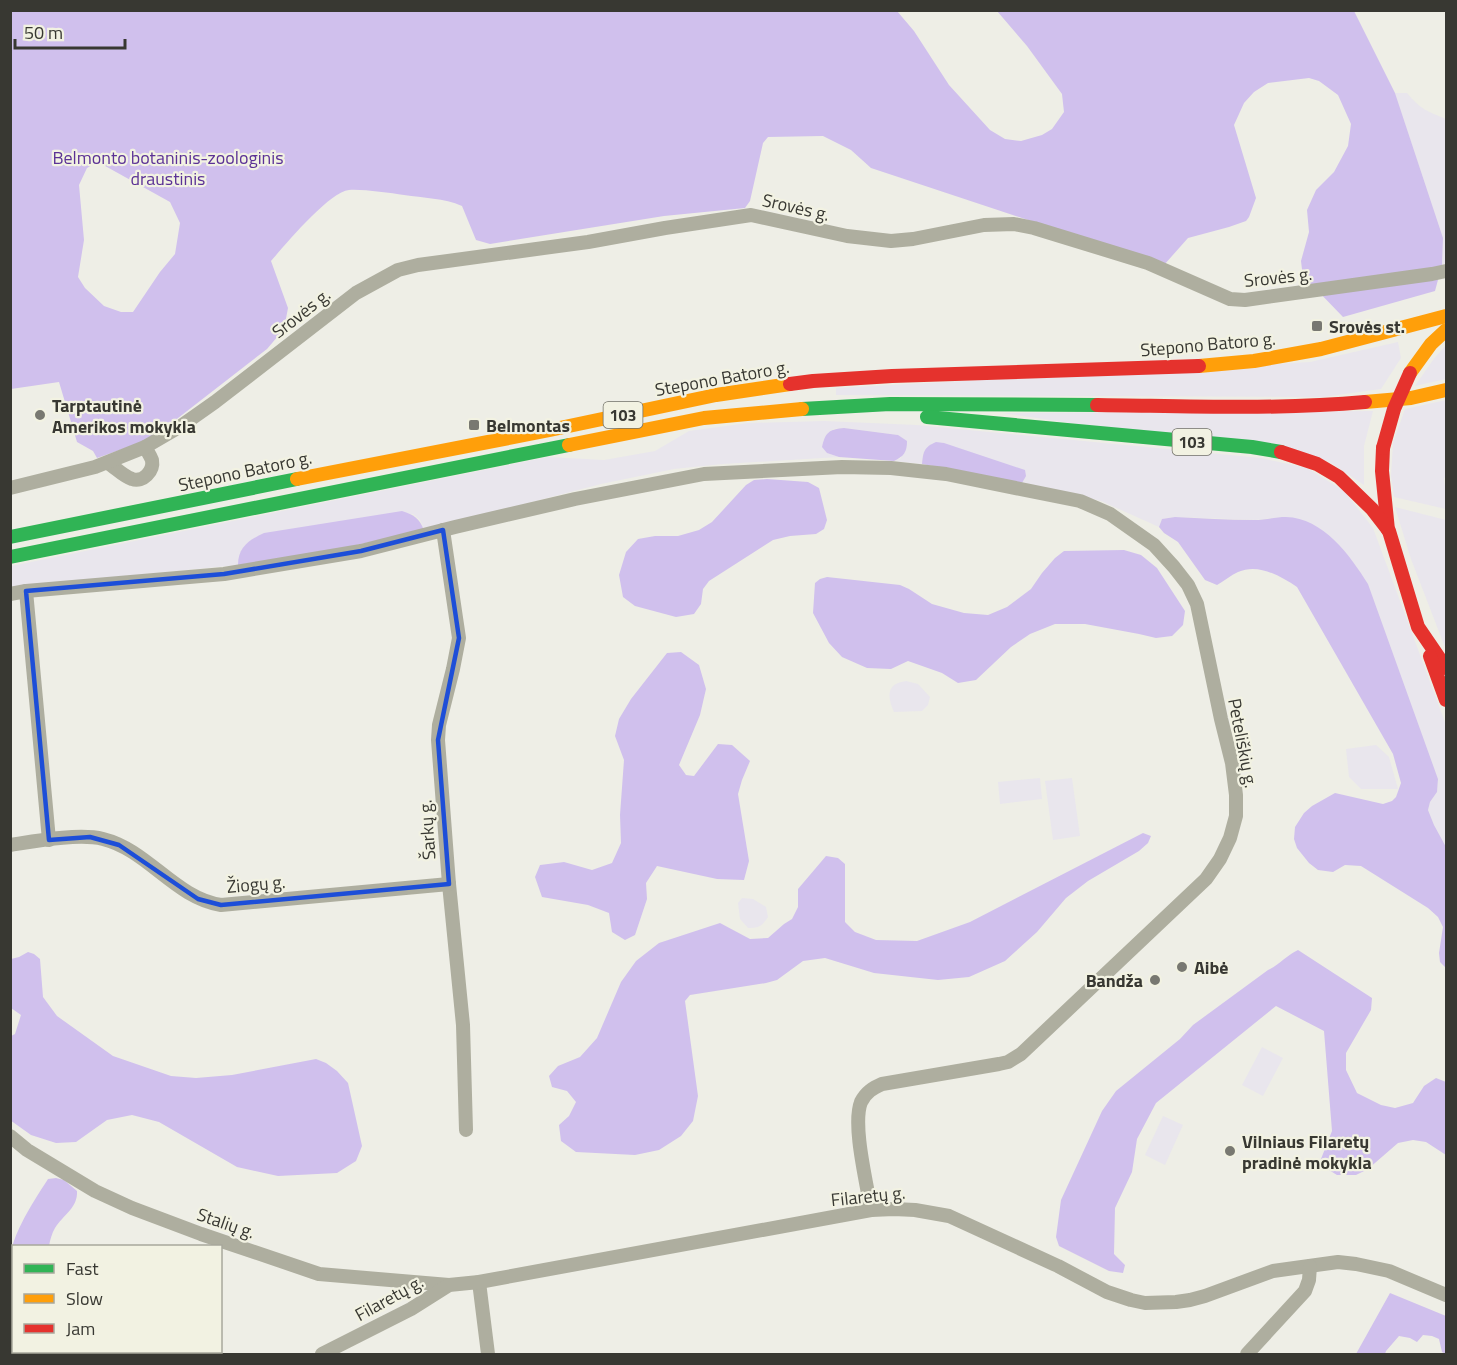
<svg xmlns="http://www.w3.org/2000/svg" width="1457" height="1365" font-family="'Titillium Web',sans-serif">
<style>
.green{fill:#e9e6ed}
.forest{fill:#d0c0ed;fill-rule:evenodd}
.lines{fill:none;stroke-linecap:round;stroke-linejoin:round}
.street{stroke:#aeae9f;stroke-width:14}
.fast{stroke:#30b455;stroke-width:14}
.slow{stroke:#ff9f0a;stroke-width:14}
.jam{stroke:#e5322d;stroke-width:14}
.jam-bridge{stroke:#e5322d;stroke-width:14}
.marked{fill:none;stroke:#1d4ed8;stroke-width:4.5;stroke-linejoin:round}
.poi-dot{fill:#787871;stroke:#f2f2e2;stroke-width:2}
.labels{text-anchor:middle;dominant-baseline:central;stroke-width:4.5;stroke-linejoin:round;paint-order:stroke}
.shield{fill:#f2f2e2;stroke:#707067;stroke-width:1.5}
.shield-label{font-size:16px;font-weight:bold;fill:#383832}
.park-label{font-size:18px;fill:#5b3195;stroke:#f2f2e2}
.street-label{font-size:18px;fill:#383832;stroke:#f2f2e2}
.poi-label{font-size:18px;font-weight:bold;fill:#383832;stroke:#f2f2e2;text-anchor:start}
</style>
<rect width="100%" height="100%" fill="#eeeee6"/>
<g class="green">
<path d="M1395,93H1407C1421,110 1427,111 1446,119V263L1442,265L1443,238Z"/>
<path d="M1398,342L1401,358L1381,389L1323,397L836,395V388L1310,362Z"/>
<path d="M1446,345V379L1415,386L1433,360Z"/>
<path d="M1446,400V477L1444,478L1445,486L1446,487V509L1394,497L1391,476L1393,443L1405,409Z"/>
<path d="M1373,411L1364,446V485L1328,461L1002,413Z"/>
<path d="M824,421L917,425L1261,458L1307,468L1344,491L1373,528L1446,725V847L1434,825L1428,810L1430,802L1437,792L1438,779L1368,584L1356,566L1341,548L1320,529L1285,517L1256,520L1175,517L1162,519L1159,527L1101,501L1022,483L923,453L922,464L894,461L901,458L898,435L844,428L833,429L827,453L839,457L723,464L674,469L601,484L424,530L420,520L413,514L238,565L104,578L11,589V566L548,457L604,460L655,451L689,431L748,423Z"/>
<path d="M1395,507L1446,520V650L1411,559Z"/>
<path d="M906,681L918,684L930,697L928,705L922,711L894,712C887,696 886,684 906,681Z"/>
<path d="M1376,745L1389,757L1398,789H1361L1349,777L1346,749Z"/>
<path d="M1040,778L1042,799L1000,804L998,782Z"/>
<path d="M1072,778L1080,836L1053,840L1045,781Z"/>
<path d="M742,898L753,899L766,907L768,917C762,926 759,928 748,928L740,919L738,903Z"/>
<path d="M1262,1047L1283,1058L1263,1096L1242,1085Z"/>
<path d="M1163,1116L1183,1125L1165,1165L1145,1155Z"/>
</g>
<g class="forest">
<path d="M10,11H897L914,31L949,85L990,130L1005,139L1021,141L1042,135L1052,129L1064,112L1062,94L1027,46L997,11H1354L1395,93L1443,238L1442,265L1435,291L1343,317L1315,288L1303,278L1301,261L1309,232L1307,210L1316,190L1334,172L1348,146L1351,124L1338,95L1319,81L1309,78L1268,83L1254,92L1244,103L1234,125L1256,198L1249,217L1246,221L1229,227L1188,238L1164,265L871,168L851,150L823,136L768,137L763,143L750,201L745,208L664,216L490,244L476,240L462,206C444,198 423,198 404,195C389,193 363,189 349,190C329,192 285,245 271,261L288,308L284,329L267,349L151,439L97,458L93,451L77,442L59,382L11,389ZM98,162L170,202L180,223L175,254L160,272L133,312H121L104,306L85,288L78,277L84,240L79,185L87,168Z"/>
<path d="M844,428L898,435L907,441C907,452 904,456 894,461L839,457L827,453L822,447C825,433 829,429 844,428Z"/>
<path d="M936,442L944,443L1025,470L1026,476L1022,483L922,464C923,452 924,447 936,442Z"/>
<path d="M767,479L808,482L819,488L827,520L824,529L816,534L790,536L773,540L709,581L703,589L701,604L694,614L676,617L635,606L623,597L619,575L626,552L638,539L655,536H678L699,530L712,522L746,485L754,480Z"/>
<path d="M402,511C414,515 419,518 424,530L334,550L238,565C238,547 249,540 264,533Z"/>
<path d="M1175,517C1201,518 1228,520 1254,520C1264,520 1275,517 1286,517C1323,518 1350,555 1368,584L1438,779L1437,792L1430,802L1428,810L1434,825L1446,847V968L1440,962L1439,953L1443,927L1438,917L1428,908L1361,866L1345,865L1333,872L1318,870L1309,863L1297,848L1294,839L1295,827L1304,813L1312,806L1335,793L1383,804L1392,801L1396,797L1401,783L1393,754L1297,587C1280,576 1259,563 1238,572C1231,575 1224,581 1217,585L1205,580L1178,542L1164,533L1159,527L1162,519Z"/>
<path d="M1124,550L1141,555L1157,568L1185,611L1183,625L1172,636L1156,638L1139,634L1085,624H1055L1030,634L1011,647L976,680L958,683L942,673L908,661L891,669L867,668L842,657L829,643L813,613L815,583L820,579L827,577L900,585L909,589L932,604L964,613L988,615L1007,607L1031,589L1042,573L1055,558L1064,551Z"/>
<path d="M681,652L699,665L706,689L700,715L679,765L686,775L694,776L718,744L732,745L750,761L742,780L738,794L749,861L744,880L717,879L657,866L646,883L647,899L635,935L625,940L612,932L609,913L588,905L542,897L535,877L540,865L564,862L592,870L612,863L621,843L620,815L624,760L615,736L619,719L631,699L667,653Z"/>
<path d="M1143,833L1151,836L1148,843L1139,851L1088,881L1066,898L1037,932L1005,961L969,977L938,980L874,973L825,958L803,961L777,980L766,983L690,995L685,1001L698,1096L693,1121L681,1136L659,1150L635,1155L576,1152L561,1141L559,1125L569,1116L576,1102L567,1091L552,1087L549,1076L558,1066L580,1057L597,1038L621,982L636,961L659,943L720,923L750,939L768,938L784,924L792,919L798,907V889L826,856L838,858L845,864V922L855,932L876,940L917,941L970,922Z"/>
<path d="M1298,950L1372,998L1371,1010L1346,1053V1070L1357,1093L1381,1105L1395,1108L1413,1103L1424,1086L1436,1078L1446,1082V1155L1426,1142L1413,1140L1398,1143L1368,1169L1356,1175H1337L1319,1164L1332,1131L1324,1031L1276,1006L1156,1103L1137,1139L1132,1172L1115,1208L1114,1254L1125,1265L1123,1273L1109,1271L1059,1246L1056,1237L1061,1200L1102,1111L1116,1091L1180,1039L1193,1025L1268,970C1279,965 1287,955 1298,950Z"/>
<path d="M28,952L34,954L40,959L43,997L57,1016L113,1056L171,1076L196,1078L232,1075L316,1059L326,1063L337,1071L348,1083L362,1146L356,1161L337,1173L278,1176L237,1167L159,1122L132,1115L107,1120L76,1142L56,1143L31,1135L10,1120L11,1036L15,1034L21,1015L11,1008V959L19,957Z"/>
<path d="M56,1178L64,1180L77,1191C78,1208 63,1215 55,1228C52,1233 50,1240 49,1246H14L13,1272C0,1250 36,1198 48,1179Z"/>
<path d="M1390,1293L1446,1316V1354L1442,1352L1439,1339L1432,1336L1423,1335L1417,1342L1410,1338L1399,1336L1386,1351L1385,1354H1356Z"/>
<path d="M53,1352H177L178,1354H55Z"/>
</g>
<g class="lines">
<g class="street">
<path d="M108,463C116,468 123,476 132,479C143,483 154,471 152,460C150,455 147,451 145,447"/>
<path d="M10,488L95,467L145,447L181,426L215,402L356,293L398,270L418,265L588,242L665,228L751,215L847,236L891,241L913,239L984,225L1014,224L1034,228L1148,263L1230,299L1245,300L1432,274L1446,271"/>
<path d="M443,530L459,638L453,669L439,725L438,740L449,884L463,1025L466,1130"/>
<path d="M26,591L49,840"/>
<path d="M10,594L26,591L224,574L361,551L455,527L575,499L704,474L842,467L891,468L946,474L1080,501L1110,514L1154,545L1174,567L1188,585L1197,604L1221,719L1232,763L1236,795V816L1230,838L1220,859L1206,879L1021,1054L1008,1062L999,1064L882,1084C873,1088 866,1092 861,1102C852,1125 867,1184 871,1210"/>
<path d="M10,845C36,841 79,833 103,839C148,850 175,898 221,905L449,884"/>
<path d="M10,1136L27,1150L95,1191L132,1208L201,1234L319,1274L449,1285"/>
<path d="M479,1282L488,1354"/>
<path d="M322,1354L411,1309L449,1285L479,1282L871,1210L894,1209L915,1210L949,1216L1058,1266L1107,1292L1131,1300L1145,1303L1176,1302L1190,1300L1205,1296L1273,1271L1338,1262L1356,1264L1389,1271L1446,1295"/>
<path d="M1247,1354L1305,1291L1309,1280L1310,1266"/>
</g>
<g class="fast">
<path d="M802,409L890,404L1097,405"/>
<path d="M927,417L1252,447L1281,452"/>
<path d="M10,537L297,479"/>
<path d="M10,557L569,445"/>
</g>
<g class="slow">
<path d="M1199,366L1254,361L1321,349L1446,316"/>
<path d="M1410,373L1431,344L1446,330"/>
<path d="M1365,402L1411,398L1446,390"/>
<path d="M569,445L704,418L802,409"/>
<path d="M297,479L550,430L716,395L790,384"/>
</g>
<g class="jam">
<path d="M790,384L813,381L892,376L1199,366"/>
<path d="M1097,405C1186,406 1276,410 1365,402"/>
<path d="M1383,448L1382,471L1388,530"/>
<path d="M1281,452L1317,464L1339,477L1372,509L1389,531L1418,627L1446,668"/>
<path d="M1430,656L1446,700"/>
</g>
<path class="jam-bridge" d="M1383,448L1394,409L1410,373"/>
</g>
<path class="marked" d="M443,530L459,638L438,740L449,884L221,905L198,899L119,845L90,837L49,840L26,591L224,574L361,551Z"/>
<g class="poi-dot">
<rect x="1311" y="320" width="12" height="12" rx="3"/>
<circle cx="40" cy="415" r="6"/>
<rect x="468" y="419" width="12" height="12" rx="3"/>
<circle cx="1182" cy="967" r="6"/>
<circle cx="1155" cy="980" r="6"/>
<circle cx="1230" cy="1151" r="6"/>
</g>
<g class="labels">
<g class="shield">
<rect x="603.5" y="402" width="39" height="26" rx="4.5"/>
<rect x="1172.5" y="429" width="39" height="26" rx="4.5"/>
</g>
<g class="shield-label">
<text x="623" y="415">103</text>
<text x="1192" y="442">103</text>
</g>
<g class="park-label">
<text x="168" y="157">Belmonto botaninis-zoologinis<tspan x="168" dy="21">draustinis</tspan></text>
</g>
<g class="street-label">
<text transform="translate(796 207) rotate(13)">Srovės g.</text>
<text transform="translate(1278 277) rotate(-6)">Srovės g.</text>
<text transform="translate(301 313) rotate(-38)">Srovės g.</text>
<text transform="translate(1208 344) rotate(-5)">Stepono Batoro g.</text>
<text transform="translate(722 378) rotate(-10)">Stepono Batoro g.</text>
<text transform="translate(245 471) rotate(-12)">Stepono Batoro g.</text>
<text transform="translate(1243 743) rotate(79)">Peteliškių g.</text>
<text transform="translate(427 830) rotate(-94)">Šarkų g.</text>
<text transform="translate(256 884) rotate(-5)">Žiogų g.</text>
<text transform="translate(868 1196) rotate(-6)">Filaretų g.</text>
<text transform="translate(226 1223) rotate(19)">Stalių g.</text>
<text transform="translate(389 1298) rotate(-29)">Filaretų g.</text>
</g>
<g class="poi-label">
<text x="1329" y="326">Srovės st.</text>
<text x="52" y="405">Tarptautinė<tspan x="52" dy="21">Amerikos mokykla</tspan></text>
<text x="486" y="425">Belmontas</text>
<text x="1194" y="967">Aibė</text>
<text x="1143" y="980" text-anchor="end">Bandža</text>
<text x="1242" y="1141">Vilniaus Filaretų<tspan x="1242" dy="21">pradinė mokykla</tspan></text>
</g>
</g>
<rect width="1457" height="1365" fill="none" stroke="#383832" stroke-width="24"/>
<rect x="12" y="1245" width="210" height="108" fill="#f2f2e2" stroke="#a8a89c" stroke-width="1.5"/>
<rect x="24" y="1264" width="30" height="9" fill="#30b455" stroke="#a8a89c" stroke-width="1.5"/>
<text x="66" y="1275" font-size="18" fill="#383832">Fast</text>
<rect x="24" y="1294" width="30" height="9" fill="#ff9f0a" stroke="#a8a89c" stroke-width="1.5"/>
<text x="66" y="1305" font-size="18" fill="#383832">Slow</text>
<rect x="24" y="1324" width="30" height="9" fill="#e5322d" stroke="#a8a89c" stroke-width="1.5"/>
<text x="66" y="1335" font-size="18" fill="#383832">Jam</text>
<path d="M15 39v9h110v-9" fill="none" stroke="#383832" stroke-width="3"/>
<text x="24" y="39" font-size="18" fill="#383832" stroke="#f2f2e2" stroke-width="4.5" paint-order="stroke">50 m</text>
</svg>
